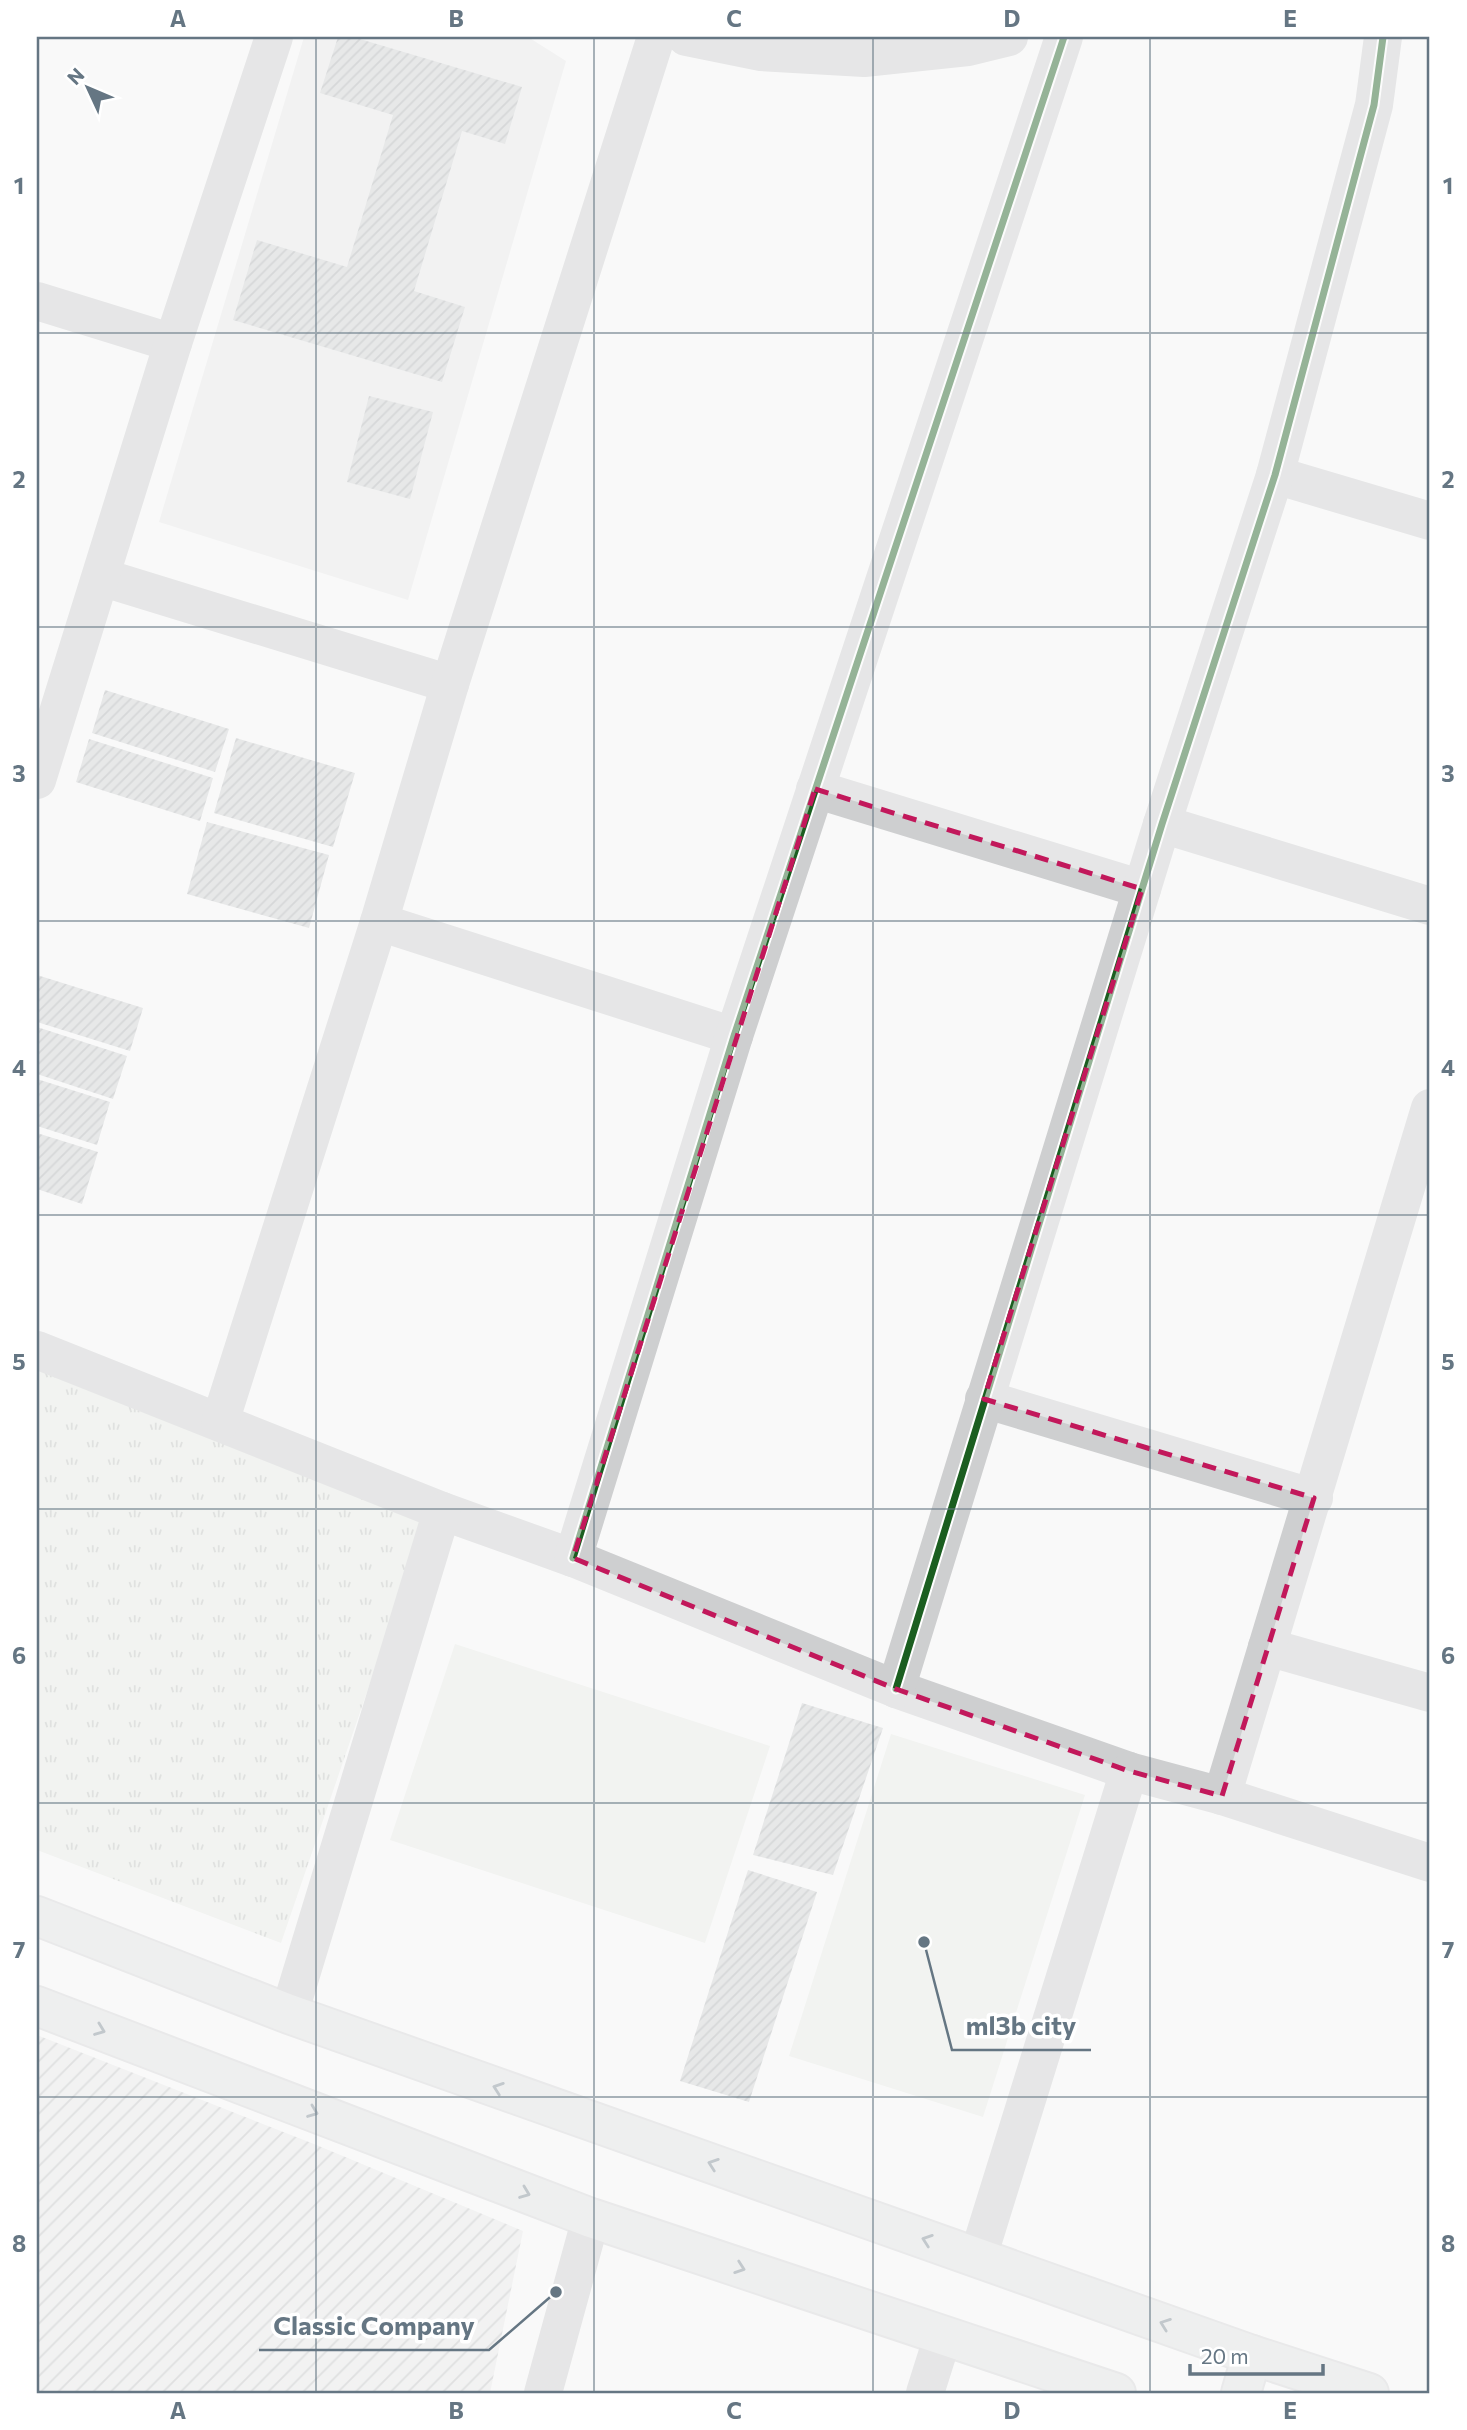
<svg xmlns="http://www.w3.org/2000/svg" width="1467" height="2430" font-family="Commissioner,sans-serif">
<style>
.built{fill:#e8e9e9}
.industrial{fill:url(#industrial-furrows)}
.grass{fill:url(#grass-tufts)}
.garden{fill:#e8ebe6}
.building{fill:url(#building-hatch)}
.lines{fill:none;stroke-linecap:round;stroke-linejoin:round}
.major-casing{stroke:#d5d6d7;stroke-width:42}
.minor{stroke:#cecfd0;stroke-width:38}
.major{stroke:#e1e2e2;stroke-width:38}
.cycleway-casing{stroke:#fff;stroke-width:11}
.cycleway{stroke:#1b5e20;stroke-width:7}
.oneway{stroke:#7e8c96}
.marked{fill:none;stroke:#c2185b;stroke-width:5;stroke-dasharray:14 9;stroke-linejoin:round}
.grid{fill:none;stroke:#657683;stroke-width:2;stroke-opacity:0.55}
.leader{fill:none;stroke:#657683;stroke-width:2.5}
.callout-dot{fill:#657683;stroke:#fff;stroke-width:2.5}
.callout-label{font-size:26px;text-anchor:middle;font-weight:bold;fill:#657683;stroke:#fff;stroke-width:7;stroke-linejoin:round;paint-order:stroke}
.neatline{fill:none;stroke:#657683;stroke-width:2.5}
.grid-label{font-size:23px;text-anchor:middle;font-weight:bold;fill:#657683}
</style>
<defs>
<pattern id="industrial-furrows" width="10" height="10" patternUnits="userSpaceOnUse" patternTransform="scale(1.75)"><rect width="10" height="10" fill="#e8e9e9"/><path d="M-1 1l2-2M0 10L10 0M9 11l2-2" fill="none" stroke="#c0c1c2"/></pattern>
<pattern id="grass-tufts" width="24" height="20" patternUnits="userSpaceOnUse" patternTransform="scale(1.75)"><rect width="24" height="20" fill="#e8ebe6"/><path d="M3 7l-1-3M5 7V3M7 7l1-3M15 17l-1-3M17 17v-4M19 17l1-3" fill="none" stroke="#c0c3c0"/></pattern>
<pattern id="building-hatch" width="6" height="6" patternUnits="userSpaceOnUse" patternTransform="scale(1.75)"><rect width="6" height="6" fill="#d0d2d3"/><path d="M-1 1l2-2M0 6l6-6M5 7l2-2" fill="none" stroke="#acafb1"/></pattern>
</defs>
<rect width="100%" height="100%" fill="#f9f9f9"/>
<path class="built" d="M304,37H528L566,61L408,600L159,522Z"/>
<path class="industrial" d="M37,2035L314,2144L523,2231L490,2393H37Z"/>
<path class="grass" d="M37,1354L432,1502L281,1943L37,1850Z"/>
<g class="garden">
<path d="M455,1644L770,1746L705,1943L390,1840Z"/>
<path d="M891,1734L1085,1795L983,2117L789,2056Z"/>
</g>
<g class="building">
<path d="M338,37H353L522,87L505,144L462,131L414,291L465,307L442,382L233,320L257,240L347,267L393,115L320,93Z"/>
<path d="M369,396L433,412L410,499L347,482Z"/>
<path d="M105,690L229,729L215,772L92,733Z"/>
<path d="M236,738L355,773L333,847L214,813Z"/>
<path d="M89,739L213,778L200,821L76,782Z"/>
<path d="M207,822L329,855L309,928L187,894Z"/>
<path d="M37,975L143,1008L130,1051L37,1022Z"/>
<path d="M37,1027L127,1056L113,1099L37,1074Z"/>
<path d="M37,1079L110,1102L97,1145L37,1126Z"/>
<path d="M37,1133L98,1152L82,1204L37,1189Z"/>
<path d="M802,1703L883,1728L833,1875L753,1855Z"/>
<path d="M748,1870L817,1892L749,2102L680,2081Z"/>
</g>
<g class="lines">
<g class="major-casing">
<g id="major">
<path d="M37,1916L289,2014L1252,2355L1369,2393"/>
<path d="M37,2006L591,2218L1116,2393"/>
<path d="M1241,2393L1252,2355"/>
</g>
</g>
<g class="minor">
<path d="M686,37L760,52L864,58L968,47L1009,37"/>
<path d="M37,301L173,343"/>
<path d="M1275,475L1430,521"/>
<path d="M101,577L450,684"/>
<path d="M37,780L173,343L274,37"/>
<path d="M815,789L1142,889"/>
<path d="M1162,824L1430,906"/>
<path d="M379,922L734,1036"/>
<path d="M37,1350L442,1511L573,1558L896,1689L1129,1771L1222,1796L1430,1863"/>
<path d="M984,1399L1314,1498"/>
<path d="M220,1422L379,922L450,684L656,37"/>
<path d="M573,1558L734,1036L1064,37"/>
<path d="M1267,1647L1430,1693"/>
<path d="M896,1689L1162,824L1275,475L1374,105L1383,37"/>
<path d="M1222,1796L1430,1108"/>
<path d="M289,2014L442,1511"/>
<path d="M978,2257L1129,1771"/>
<path d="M543,2393L591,2218"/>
<path d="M925,2393L943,2336"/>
</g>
<use href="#major" class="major"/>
<g class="cycleway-casing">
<g id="cycleway">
<path d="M573,1558L734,1036L1064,37"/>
<path d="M896,1689L1162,824L1275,475L1374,105L1383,37"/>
</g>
</g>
<use href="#cycleway" class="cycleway"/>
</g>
<defs><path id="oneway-chevron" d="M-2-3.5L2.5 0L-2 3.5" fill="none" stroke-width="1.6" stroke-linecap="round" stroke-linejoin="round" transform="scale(1.75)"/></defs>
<g class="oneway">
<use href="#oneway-chevron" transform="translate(100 2030) rotate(21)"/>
<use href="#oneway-chevron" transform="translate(498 2088) rotate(-161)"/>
<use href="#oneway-chevron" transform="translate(313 2112) rotate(21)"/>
<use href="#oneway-chevron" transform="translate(713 2164) rotate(-161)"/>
<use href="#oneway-chevron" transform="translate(525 2193) rotate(21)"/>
<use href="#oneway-chevron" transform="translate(927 2240) rotate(-161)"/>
<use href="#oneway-chevron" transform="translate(740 2268) rotate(19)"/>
<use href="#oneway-chevron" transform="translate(1165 2324) rotate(-160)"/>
</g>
<path d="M0 0H1467V2430H0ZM815,789L1142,889L984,1399L1314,1498L1222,1796L1129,1771L896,1689L573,1558Z" fill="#f9f9f9" fill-opacity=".55" fill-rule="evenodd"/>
<path class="marked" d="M815,789L1142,889L984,1399L1314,1498L1222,1796L1129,1771L896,1689L573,1558Z"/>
<path class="grid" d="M316,37V2393M594,37V2393M873,37V2393M1150,37V2393M37,333H1430M37,627H1430M37,921H1430M37,1215H1430M37,1509H1430M37,1803H1430M37,2097H1430"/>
<path class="leader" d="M924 1942L952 2050H1091M556 2292L489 2350H259"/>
<g class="callout-dot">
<circle cx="924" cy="1942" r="7"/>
<circle cx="556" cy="2292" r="7"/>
</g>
<g class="callout-label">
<text x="1021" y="2035">ml3b city</text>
<text x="374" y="2335">Classic Company</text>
</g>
<rect width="1467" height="2430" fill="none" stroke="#ffffff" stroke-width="77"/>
<g transform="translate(88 88) rotate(314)" stroke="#ffffff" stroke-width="5" paint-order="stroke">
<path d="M0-5L12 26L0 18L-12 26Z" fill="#657683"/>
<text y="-10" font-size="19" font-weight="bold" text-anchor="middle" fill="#657683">N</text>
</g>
<path d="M1190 2364v10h133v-10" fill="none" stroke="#657683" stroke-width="3.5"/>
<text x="1201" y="2364" font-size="21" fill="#657683" stroke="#ffffff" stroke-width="5" paint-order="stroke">20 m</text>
<rect x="38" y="38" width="1390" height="2354" class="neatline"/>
<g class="grid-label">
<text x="178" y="27">A</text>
<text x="456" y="27">B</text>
<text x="734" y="27">C</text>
<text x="1012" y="27">D</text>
<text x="1290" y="27">E</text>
<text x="19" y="194">1</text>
<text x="1448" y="194">1</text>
<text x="19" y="488">2</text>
<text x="1448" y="488">2</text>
<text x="19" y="782">3</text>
<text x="1448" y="782">3</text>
<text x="19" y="1076">4</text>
<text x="1448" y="1076">4</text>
<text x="19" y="1370">5</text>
<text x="1448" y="1370">5</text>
<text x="19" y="1664">6</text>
<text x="1448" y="1664">6</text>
<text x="19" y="1958">7</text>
<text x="1448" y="1958">7</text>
<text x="19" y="2252">8</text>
<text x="1448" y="2252">8</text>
<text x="178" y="2419">A</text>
<text x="456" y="2419">B</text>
<text x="734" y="2419">C</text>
<text x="1012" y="2419">D</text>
<text x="1290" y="2419">E</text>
</g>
</svg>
